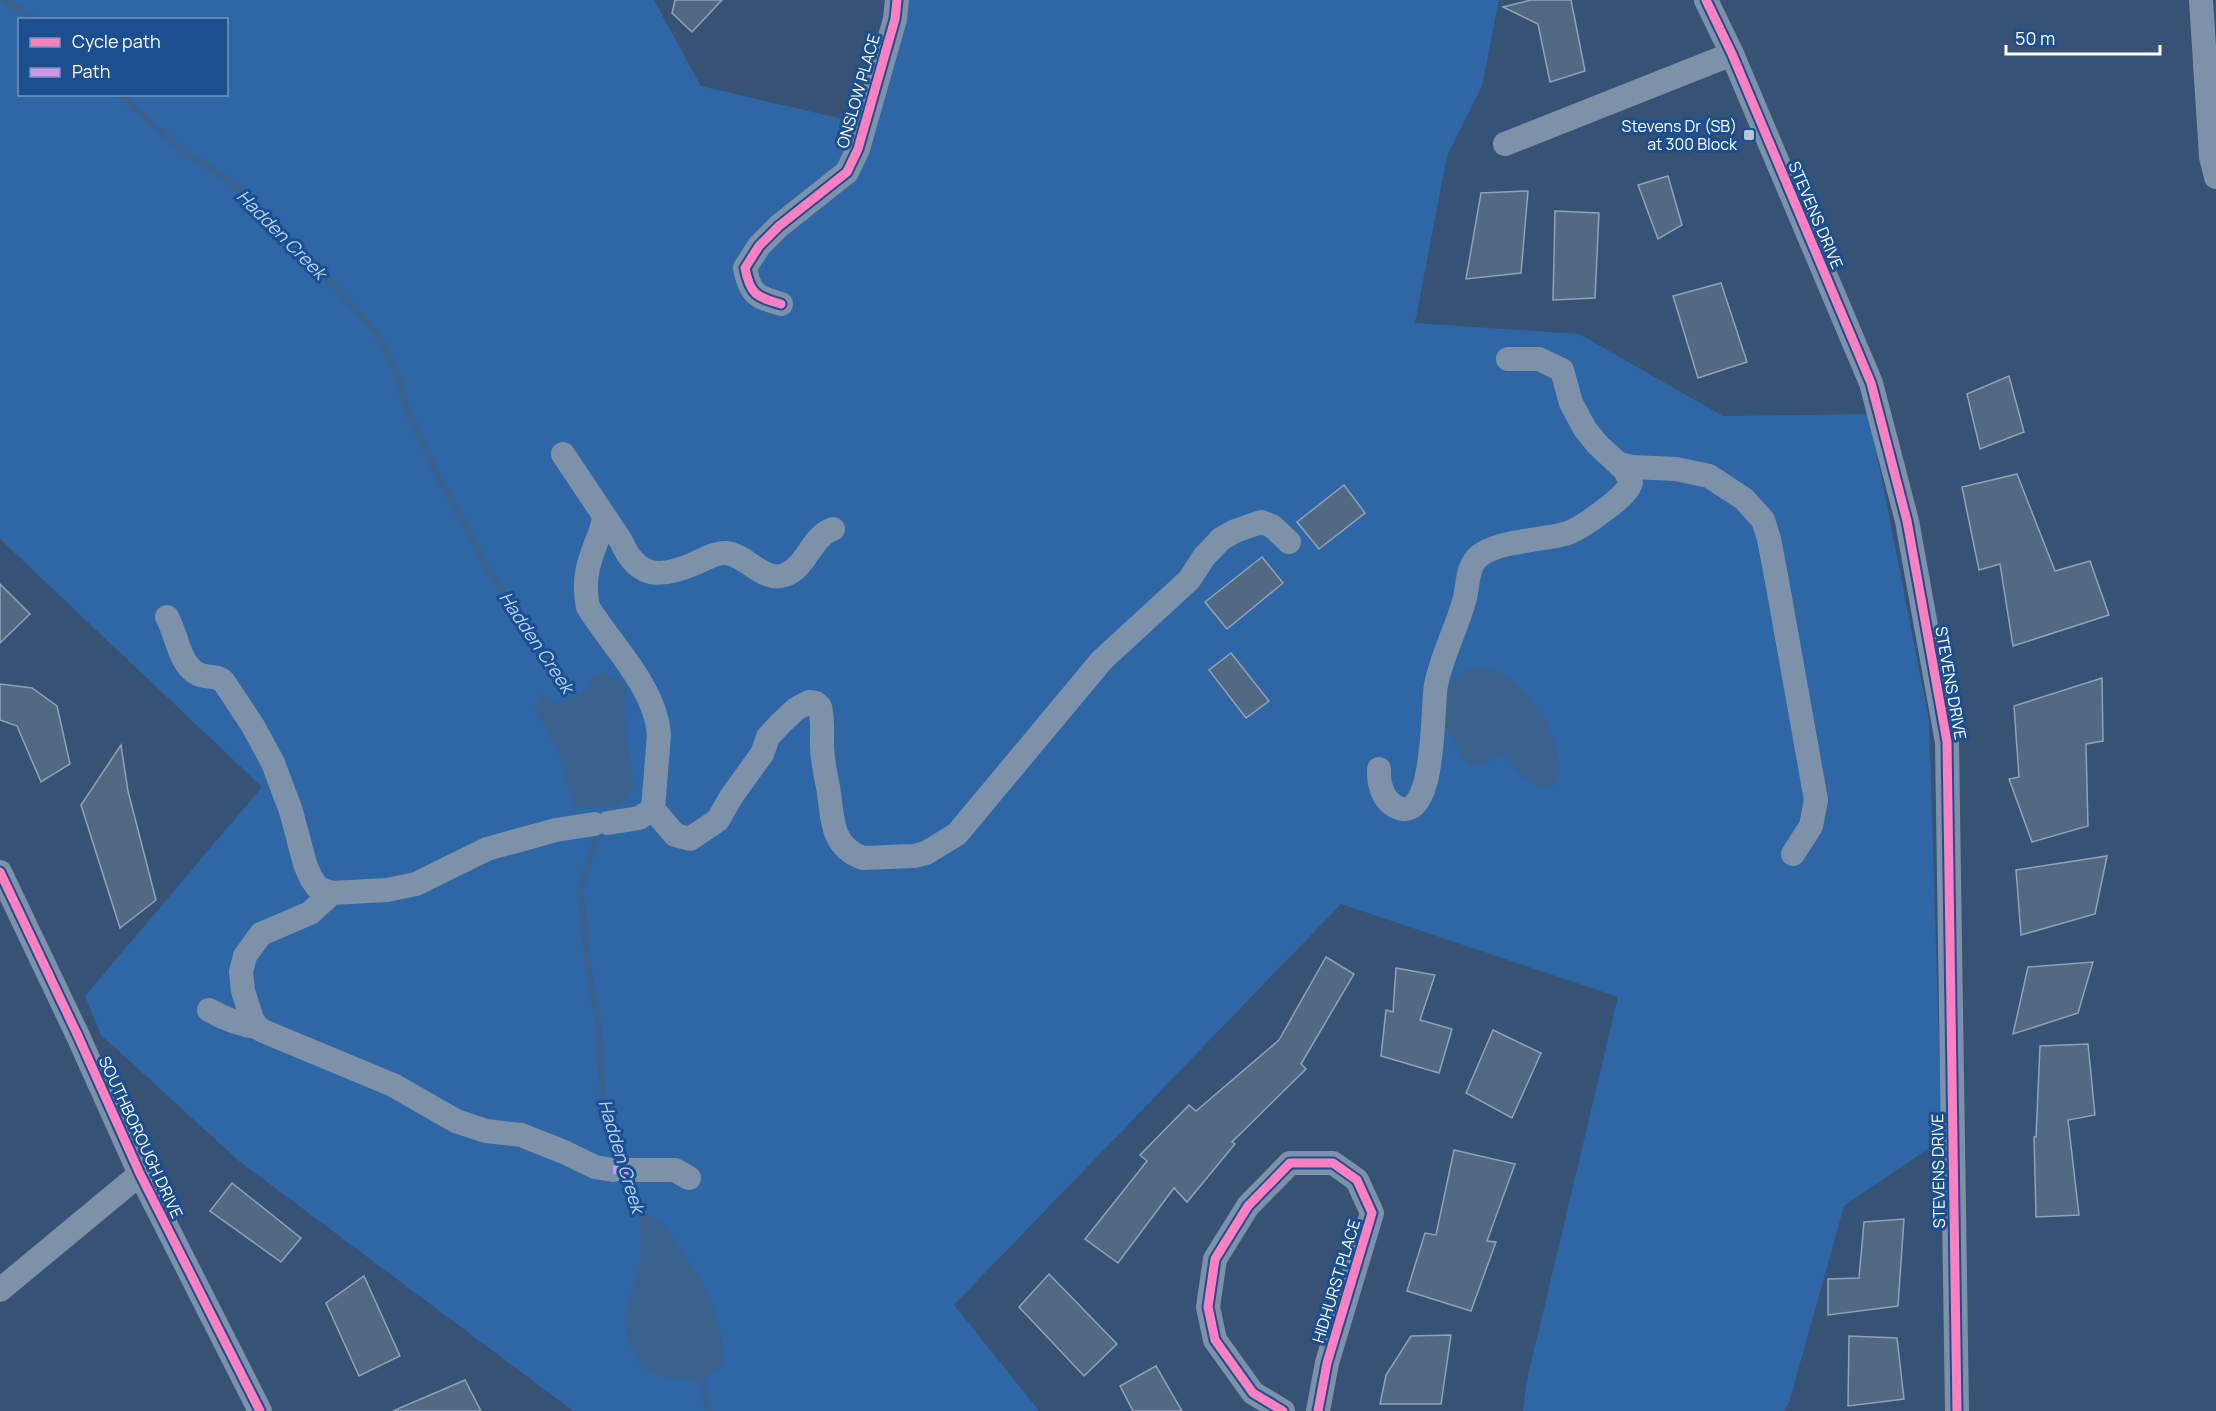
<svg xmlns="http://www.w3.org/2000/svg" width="2216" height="1411" font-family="Manrope,sans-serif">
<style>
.green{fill:#2f66a5;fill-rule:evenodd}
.water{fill:#3b618d}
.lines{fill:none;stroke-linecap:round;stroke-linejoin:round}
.stream{stroke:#3b618d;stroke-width:6}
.building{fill:#526984;stroke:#92a2b6;stroke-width:1.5}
.minor{stroke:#7d92a8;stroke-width:24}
.quiet{stroke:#d193ec;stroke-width:8;stroke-dasharray:15 8;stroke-linecap:butt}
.cycleway-casing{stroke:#1b4f8f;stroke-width:13}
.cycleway{stroke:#ff80c0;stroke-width:9}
.poi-dot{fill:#b9c2ce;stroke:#1b4f8f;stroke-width:2}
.labels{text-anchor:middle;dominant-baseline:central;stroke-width:6;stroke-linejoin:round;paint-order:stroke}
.street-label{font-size:16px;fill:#fff;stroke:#1b4f8f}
.poi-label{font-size:16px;fill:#fff;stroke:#1b4f8f;text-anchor:end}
.water-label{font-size:18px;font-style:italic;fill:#b5d3f5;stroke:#1b4f8f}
</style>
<rect width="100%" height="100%" fill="#365274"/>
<path class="green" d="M0,0H654L701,86L869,125L897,0H1499L1482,86L1447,156L1415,323L1579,334L1723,416L1869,414L1929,720L1942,1139L1844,1206L1789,1403L1784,1411H1523L1526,1384L1618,997L1341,904L954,1305L1039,1411H573L239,1161L101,1035L85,996L262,787L0,539ZM20,20H226V94H20Z"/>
<g class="water">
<path d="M1490,668C1505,676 1516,682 1527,695C1534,705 1543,715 1548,726C1554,738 1572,794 1542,787C1532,785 1521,776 1515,768C1511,763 1510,758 1504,754L1478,766H1471C1457,752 1437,719 1443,698C1444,694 1448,690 1450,686C1460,668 1471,667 1490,668Z"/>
<path d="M596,673L606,674L626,685L624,714L633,786L630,793L618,806L575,808L557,749L535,709L542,694L556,703L581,695Z"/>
<path d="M640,1213C665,1220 669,1233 683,1253C707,1289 726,1321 722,1366L702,1380H673L643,1369L627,1340L625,1314L641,1262Z"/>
</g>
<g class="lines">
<g class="stream">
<path d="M4,0L35,20"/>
<path d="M119,94L186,154L225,177L322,272L377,334L396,371L407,409L438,477L474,541L485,565L573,691L577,704"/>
<path d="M600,828L580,890L590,980L598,1019L603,1104L624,1176L643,1220"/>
<path d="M700,1373L708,1411"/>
</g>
</g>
<g class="building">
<path d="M675,0H722L692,32L672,13Z"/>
<path d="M1531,0H1571L1585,71L1550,82L1538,24L1503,7Z"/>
<path d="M1668,176L1682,225L1658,239L1638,185Z"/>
<path d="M1528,191L1521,273L1466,279L1481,193Z"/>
<path d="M1555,211L1599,213L1595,298L1553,300Z"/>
<path d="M1721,283L1747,362L1698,378L1673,296Z"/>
<path d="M2009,376L2024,432L1980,449L1967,394Z"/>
<path d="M2017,474L2055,571L2090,561L2109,615L2013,646L2000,564L1979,570L1962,487Z"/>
<path d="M1344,485L1365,513L1319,549L1297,522Z"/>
<path d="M1262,557L1283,583L1227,629L1205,602Z"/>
<path d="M0,584L30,614L0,643Z"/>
<path d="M1231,653L1269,701L1246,718L1209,670Z"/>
<path d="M2102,678L2103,741L2086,744L2088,826L2032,842L2009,779L2019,777L2014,706Z"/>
<path d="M0,684L32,688L57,706L70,764L41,782L17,726L0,720Z"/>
<path d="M121,745L128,791L156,900L120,928L81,805Z"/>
<path d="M2107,856L2095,914L2021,935L2016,870Z"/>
<path d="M1326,957L1354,974L1301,1064L1306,1069L1232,1142L1235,1144L1187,1202L1174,1188L1118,1263L1085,1239L1147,1161L1140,1155L1189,1105L1196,1111L1279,1040Z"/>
<path d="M2093,962L2078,1013L2013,1034L2028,967Z"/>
<path d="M1396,968L1435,975L1420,1020L1452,1029L1439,1073L1381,1056L1386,1010L1393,1012Z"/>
<path d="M1493,1030L1541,1053L1512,1118L1466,1093Z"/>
<path d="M2088,1044L2095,1115L2068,1120L2079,1215L2036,1217L2034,1137H2036L2040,1046Z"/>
<path d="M1454,1150L1515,1164L1487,1241L1496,1242L1471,1311L1407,1291L1425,1233L1436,1235Z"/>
<path d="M232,1183L301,1238L281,1262L210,1211Z"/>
<path d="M1904,1219L1898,1306L1828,1315V1279L1859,1278L1864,1222Z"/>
<path d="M1049,1274L1117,1344L1084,1376L1019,1307Z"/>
<path d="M364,1276L400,1356L359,1376L326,1303Z"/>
<path d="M1451,1335L1441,1404H1380L1386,1375L1411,1336Z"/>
<path d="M1849,1336L1897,1338L1904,1399L1848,1406Z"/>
<path d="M1156,1366L1182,1411H1133L1120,1386Z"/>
<path d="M465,1380L481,1411H393Z"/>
</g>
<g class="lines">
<g class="minor">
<path d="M1706,0L1732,54L1871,383L1907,521L1947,742L1957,1411"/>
<path d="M2201,0L2211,157L2216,177"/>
<path d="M1505,144L1732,54"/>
<path d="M781,304C756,297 750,294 745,268L759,246L779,226L847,172L858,149L895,19L897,0"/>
<path d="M563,454L621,541C638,580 661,578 696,563C704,559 717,552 726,553C747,555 763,583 785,575C808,566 810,537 833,529"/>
<path d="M1619,464L1631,467L1676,469L1709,476L1744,499L1763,520L1769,539L1777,581L1816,800L1811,826L1793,854"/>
<path d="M604,516C603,527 600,534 596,543C587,566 583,584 588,607C612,646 656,688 659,735L653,809L675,835L690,839L718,820L731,797L762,754L768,737L780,724L796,709L809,702L816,703L820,707C823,720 822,732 822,744C822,759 825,772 828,787C833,815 829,846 863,858L914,856L926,853L957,834L1102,660L1189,580L1204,557L1221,539L1235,531L1261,522L1272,526L1289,542"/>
<path d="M167,617C177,634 178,661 196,673C205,679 216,674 224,682L253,726L273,763L291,811L305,864L311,878L318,888L332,893"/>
<path d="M1379,769C1378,781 1382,798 1393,805C1437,834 1432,702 1436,685C1442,655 1457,628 1465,598C1468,585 1467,570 1476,559C1493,540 1543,541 1568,533C1584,527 1596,516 1610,506C1618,499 1627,493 1631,483L1625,470L1597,444L1585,429L1571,403L1562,370L1539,359H1508"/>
<path d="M608,823L639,818L653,809"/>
<path d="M594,824L556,830L487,849L416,884L387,890L332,893L310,913L261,934L245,956L241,972L243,991L252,1019L257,1027L263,1031L393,1085L456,1121L486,1131L521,1135L564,1152L595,1167L613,1170"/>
<path d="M0,872L78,1036L140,1174L260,1411"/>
<path d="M209,1010C225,1019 239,1025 257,1027"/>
<path d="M629,1170H675L689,1178"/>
<path d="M0,1290L140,1174"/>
<path d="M1283,1411L1253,1393L1215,1340L1208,1307L1215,1259L1248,1206L1290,1163H1333L1357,1180L1372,1213L1327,1363L1318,1411"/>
</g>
<path class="quiet" d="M613,1170H629"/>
<g class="cycleway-casing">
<g id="cycleway">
<path d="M1706,0L1732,54L1871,383L1907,521L1947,742L1957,1411"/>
<path d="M781,304C756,297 750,294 745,268L759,246L779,226L847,172L858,149L895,19L897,0"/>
<path d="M0,872L78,1036L140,1174L260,1411"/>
<path d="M1283,1411L1253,1393L1215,1340L1208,1307L1215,1259L1248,1206L1290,1163H1333L1357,1180L1372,1213L1327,1363L1318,1411"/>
</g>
</g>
<use href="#cycleway" class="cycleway"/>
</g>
<rect class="poi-dot" x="1743" y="129" width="12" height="12" rx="3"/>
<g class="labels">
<g class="street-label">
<text transform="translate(858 91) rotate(-74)">ONSLOW PLACE</text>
<text transform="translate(1816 215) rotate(67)">STEVENS DRIVE</text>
<text transform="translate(1951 683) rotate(80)">STEVENS DRIVE</text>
<text transform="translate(141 1137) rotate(65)">SOUTHBOROUGH DRIVE</text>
<text transform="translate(1938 1171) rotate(-91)">STEVENS DRIVE</text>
<text transform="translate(1336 1281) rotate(-73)">HIDHURST PLACE</text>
</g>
<g class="poi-label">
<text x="1737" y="126">Stevens Dr (SB)<tspan x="1737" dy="18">at 300 Block</tspan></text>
</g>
<g class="water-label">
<text transform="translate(282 234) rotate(45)">Hadden Creek</text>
<text transform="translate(537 642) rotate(56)">Hadden Creek</text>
<text transform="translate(622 1156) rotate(73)">Hadden Creek</text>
</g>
</g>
<rect x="18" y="18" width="210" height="78" fill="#1b4f8f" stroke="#7695bc" stroke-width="1.5"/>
<rect x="30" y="38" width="30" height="9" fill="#ff80c0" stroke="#7695bc" stroke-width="1.5"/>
<text x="72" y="48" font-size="18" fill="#ffffff">Cycle path</text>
<rect x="30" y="68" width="30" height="9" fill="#d193ec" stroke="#7695bc" stroke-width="1.5"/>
<text x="72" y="78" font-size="18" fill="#ffffff">Path</text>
<path d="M2006 45v9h154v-9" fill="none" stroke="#ffffff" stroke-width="3"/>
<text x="2015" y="45" font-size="18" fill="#ffffff" stroke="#1b4f8f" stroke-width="4.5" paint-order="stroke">50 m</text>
</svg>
